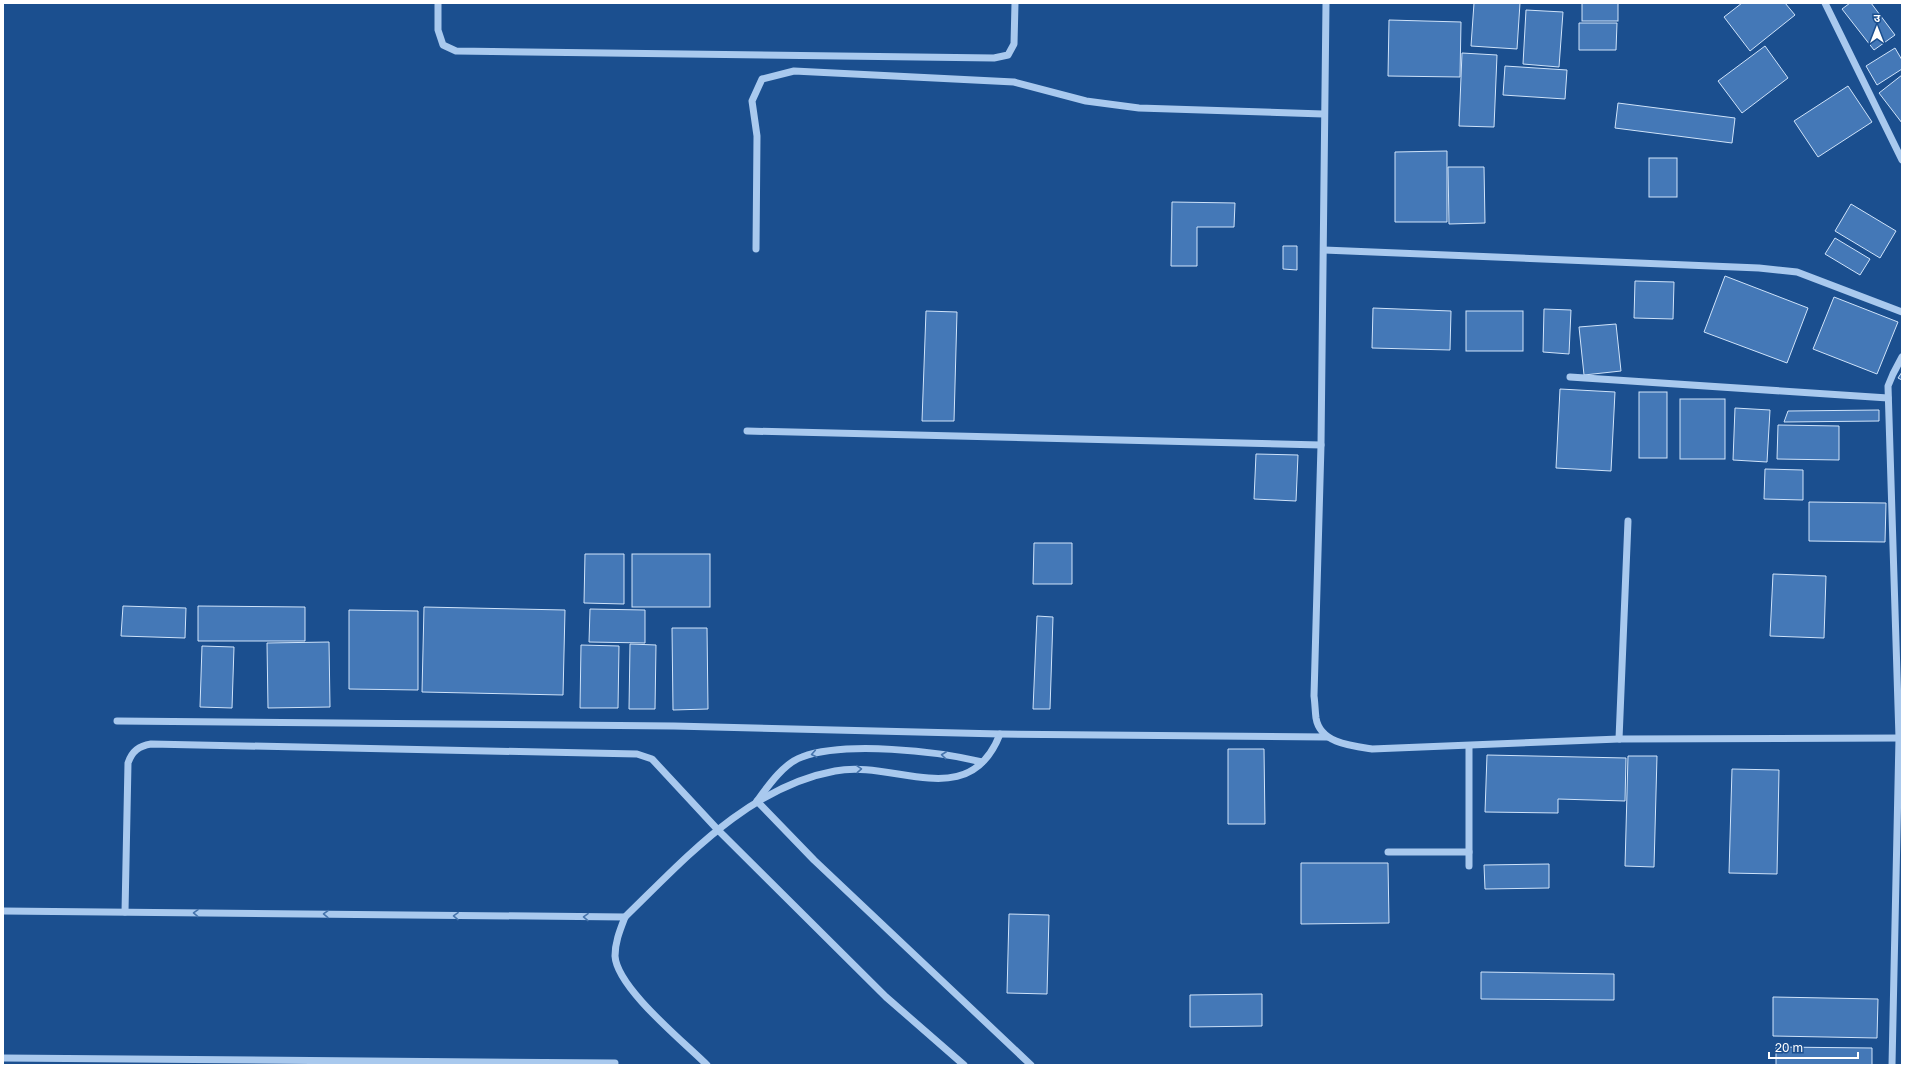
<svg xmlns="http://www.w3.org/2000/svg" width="1905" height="1068" font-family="'Golos Text','Noto Sans Devanagari',sans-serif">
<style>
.building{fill:#4478b7;stroke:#cfe3fa}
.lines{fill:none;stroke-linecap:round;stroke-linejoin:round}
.minor{stroke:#a9c9ee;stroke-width:7}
.oneway{stroke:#4674ac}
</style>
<rect width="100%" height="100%" fill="#1b4f8f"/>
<g class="building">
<path d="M1474,3H1520L1517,49L1471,46Z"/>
<rect x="1582" y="3" width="36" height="18"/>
<path d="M1742,3H1785L1795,15L1750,51L1724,17Z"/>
<path d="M1850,3H1871L1895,35L1874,50L1842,9Z"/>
<path d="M1526,10L1563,12L1559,67L1523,64Z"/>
<path d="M1389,20L1461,22L1460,77L1388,76Z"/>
<path d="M1579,23H1617L1616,50H1579Z"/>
<path d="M1765,46L1788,78L1742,113L1718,81Z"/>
<path d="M1895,48L1902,60V69L1877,85L1866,66Z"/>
<path d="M1462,53L1497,55L1494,127L1459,126Z"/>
<path d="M1505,66L1567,70L1565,99L1503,95Z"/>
<path d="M1902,75V123L1879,93Z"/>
<path d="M1848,86L1872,122L1818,157L1794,121Z"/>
<path d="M1618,103L1735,118L1732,143L1615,128Z"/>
<path d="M1447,151V222H1395V152Z"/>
<rect x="1649" y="158" width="28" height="39"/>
<path d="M1448,167H1484L1485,223L1449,224Z"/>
<path d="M1172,202L1235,203L1234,227H1197V266H1171Z"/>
<path d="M1851,204L1896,231L1880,258L1835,231Z"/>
<path d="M1835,238L1870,259L1860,275L1825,254Z"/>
<path d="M1283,246H1297V270L1283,269Z"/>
<path d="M1725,276L1808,308L1787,363L1704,332Z"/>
<path d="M1635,281L1674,282L1673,319L1634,318Z"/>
<path d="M1834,297L1898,322L1877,374L1813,349Z"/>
<path d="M1373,308L1451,311L1450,350L1372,348Z"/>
<path d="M1544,309L1571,310L1569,354L1543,352Z"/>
<path d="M926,311L957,312L954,421H922Z"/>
<rect x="1466" y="311" width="57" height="40"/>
<path d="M1616,324L1621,371L1584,375L1579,327Z"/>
<path d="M1902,372V380L1898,378Z"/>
<path d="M1560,389L1615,392L1611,471L1556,468Z"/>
<rect x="1639" y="392" width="28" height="66"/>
<rect x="1680" y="399" width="45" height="60"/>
<path d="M1735,408L1770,410L1767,462L1733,460Z"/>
<path d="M1879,410V421L1784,422L1788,411Z"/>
<path d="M1778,425L1839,426V460L1777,459Z"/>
<path d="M1256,454L1298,455L1296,501L1254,499Z"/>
<path d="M1765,469L1803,470V500L1764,499Z"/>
<path d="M1809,502L1886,503L1885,542L1809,541Z"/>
<path d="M1034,543H1072V584H1033Z"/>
<path d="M585,554H624V604L584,603Z"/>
<rect x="632" y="554" width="78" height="53"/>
<path d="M1773,574L1826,576L1824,638L1770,636Z"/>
<path d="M123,606L186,608L185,638L121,636Z"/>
<path d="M198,606L305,607V641H198Z"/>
<path d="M424,607L565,610L563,695L422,692Z"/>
<path d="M590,609L645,610V643L589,642Z"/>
<path d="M349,610L418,611V690L349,689Z"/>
<path d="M1037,616L1053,617L1050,709H1033Z"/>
<path d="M672,628H707L708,709L673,710Z"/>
<path d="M329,642L330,707L268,708L267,643Z"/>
<path d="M630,644L656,645L655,709H629Z"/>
<path d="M581,645L619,646L618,708H580Z"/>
<path d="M202,646L234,647L232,708L200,707Z"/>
<path d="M1228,749H1264L1265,824H1228Z"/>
<path d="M1487,755L1626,758L1625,801L1558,799V813L1485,812Z"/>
<path d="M1628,756H1657L1654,867L1625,866Z"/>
<path d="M1732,769L1779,770L1777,874L1729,873Z"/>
<path d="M1301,863H1388L1389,923L1301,924Z"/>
<path d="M1549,864V888L1485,889L1484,865Z"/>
<path d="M1009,914L1049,915L1047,994L1007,993Z"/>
<path d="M1481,972L1614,974V1000L1481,999Z"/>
<path d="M1262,994V1026L1190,1027V995Z"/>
<path d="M1773,997L1878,999L1877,1038L1773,1036Z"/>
<path d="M1776,1047L1872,1048V1065H1776Z"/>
</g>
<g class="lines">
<g class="minor">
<path d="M438,3V30L443,45L456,51L994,58L1008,55L1014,44L1015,3"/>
<path d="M1326,3L1321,445L1314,696C1315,703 1315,710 1316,718C1320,743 1351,746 1372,749L1619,739L1902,738"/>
<path d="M1825,3L1902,160"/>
<path d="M756,249L757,136L752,101L762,79L794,71L1014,82L1086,101L1139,108L1323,114"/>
<path d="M1324,250L1759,268L1797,272L1902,312"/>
<path d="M1570,377L1888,398"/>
<path d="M747,431L1321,445"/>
<path d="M117,721L674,726L1000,734L1327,737"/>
<path d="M1619,739L1628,521"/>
<path d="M1469,746V866"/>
<path d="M757,801L814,860L1031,1065"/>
<path d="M757,801C768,786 784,763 802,757C846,741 937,751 982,762"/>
<path d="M1388,852H1469"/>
<path d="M3,911L625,917"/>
<path d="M125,912L128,763C132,751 139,746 151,744L637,754L652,759L718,830L886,997L964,1065"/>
<path d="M3,1058L615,1063"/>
<path d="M707,1065C684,1042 617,988 615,956C615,942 620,930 625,917C685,859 748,787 835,771C895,759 969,814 1000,734"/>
<path d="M1892,1065L1899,738L1888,386L1893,374L1902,357"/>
</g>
</g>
<defs><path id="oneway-chevron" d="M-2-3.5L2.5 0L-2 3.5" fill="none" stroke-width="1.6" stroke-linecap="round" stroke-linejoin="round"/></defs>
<g class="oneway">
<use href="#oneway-chevron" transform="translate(814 754) rotate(169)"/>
<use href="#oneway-chevron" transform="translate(944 755) rotate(-174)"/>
<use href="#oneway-chevron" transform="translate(859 769) rotate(-4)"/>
<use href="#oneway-chevron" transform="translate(196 913) rotate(-179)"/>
<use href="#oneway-chevron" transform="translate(326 914) rotate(-179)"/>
<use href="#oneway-chevron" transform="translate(456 916) rotate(-179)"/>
<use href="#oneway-chevron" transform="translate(586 917) rotate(-179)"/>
</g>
<rect width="1905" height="1068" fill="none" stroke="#ffffff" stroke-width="8"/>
<g transform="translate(1877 28)" stroke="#1b4f8f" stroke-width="3" paint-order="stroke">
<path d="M0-3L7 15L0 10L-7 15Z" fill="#ffffff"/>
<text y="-6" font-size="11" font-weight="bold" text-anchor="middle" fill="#ffffff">उ</text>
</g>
<path d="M1769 1052v6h89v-6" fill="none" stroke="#ffffff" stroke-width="2"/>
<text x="1775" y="1052" font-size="12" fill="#ffffff" stroke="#1b4f8f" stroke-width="3" paint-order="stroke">20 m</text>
</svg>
